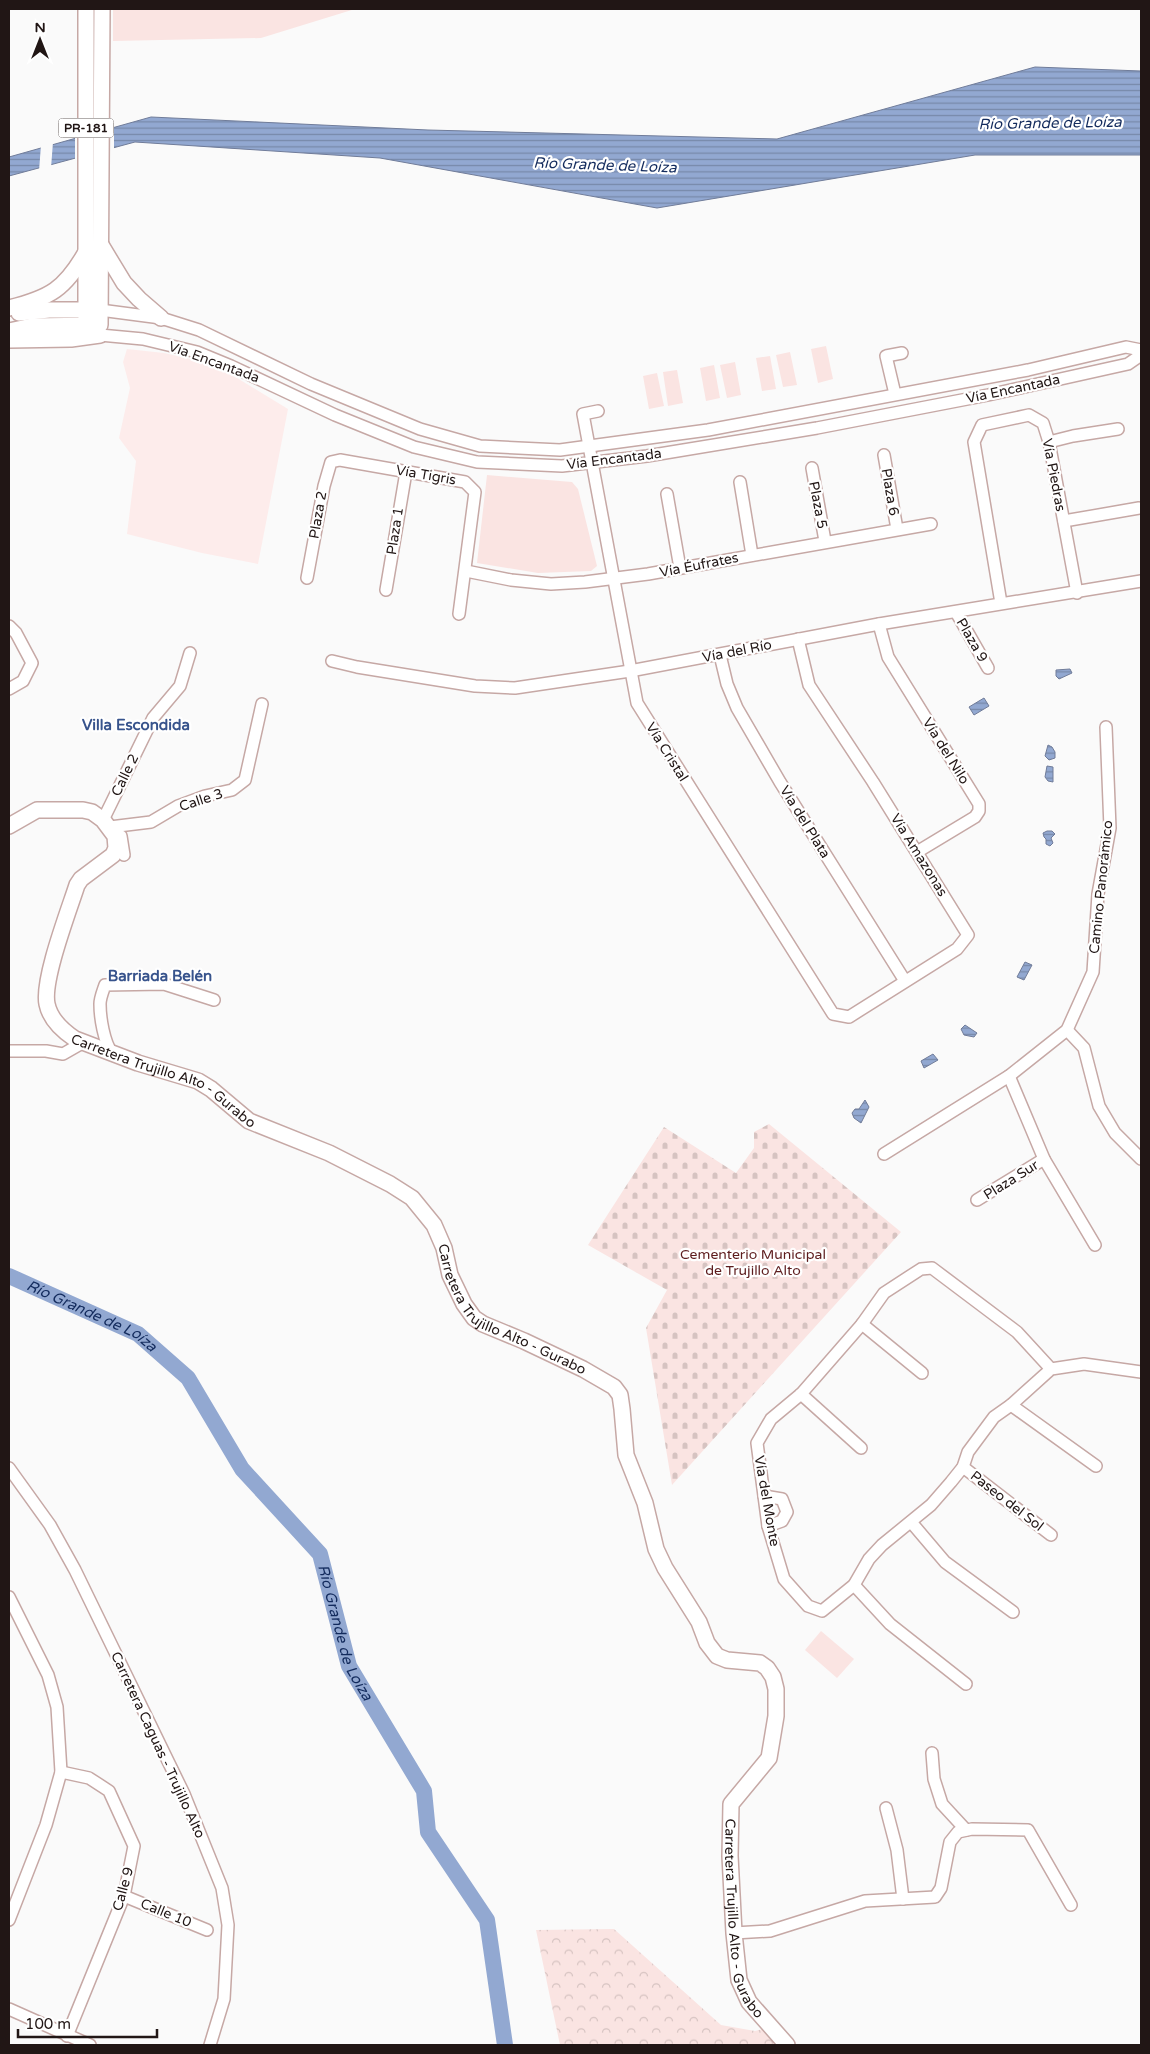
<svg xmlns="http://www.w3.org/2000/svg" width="1150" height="2054" font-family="'Varela Round',sans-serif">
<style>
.built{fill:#fdeceb}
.forest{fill:url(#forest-crowns)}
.cemetery{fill:url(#cemetery-stones)}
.green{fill:#fae4e2}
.water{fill:url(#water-rules);stroke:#707c99}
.pier{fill:#fafafa}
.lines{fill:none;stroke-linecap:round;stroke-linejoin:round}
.river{stroke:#92a8d1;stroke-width:16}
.minor-casing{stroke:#c6a8a5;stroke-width:14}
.major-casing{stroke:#c6a8a5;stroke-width:18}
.minor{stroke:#fff;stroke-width:11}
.major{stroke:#fff;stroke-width:15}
.labels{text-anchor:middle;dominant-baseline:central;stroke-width:4.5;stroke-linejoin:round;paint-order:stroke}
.shield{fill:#fff;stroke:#645c5b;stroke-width:1}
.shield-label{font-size:12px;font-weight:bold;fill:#211615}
.street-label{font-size:14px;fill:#211615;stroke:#fff}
.park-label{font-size:14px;fill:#5d1c1d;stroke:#fff}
.water-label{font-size:15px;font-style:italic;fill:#132b5d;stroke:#fff}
.neighbourhood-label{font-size:15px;font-weight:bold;fill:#37538c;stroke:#fff}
</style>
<defs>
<pattern id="forest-crowns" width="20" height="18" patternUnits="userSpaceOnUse" patternTransform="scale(1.25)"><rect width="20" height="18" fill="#fae4e2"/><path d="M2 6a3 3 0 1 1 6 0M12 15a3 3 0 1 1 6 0" fill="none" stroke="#d6c3c1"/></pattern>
<pattern id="cemetery-stones" width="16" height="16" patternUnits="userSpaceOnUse" patternTransform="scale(1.25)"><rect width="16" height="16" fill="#fae4e2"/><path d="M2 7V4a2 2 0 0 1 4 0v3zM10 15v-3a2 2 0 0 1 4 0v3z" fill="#d6c3c1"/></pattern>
<pattern id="water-rules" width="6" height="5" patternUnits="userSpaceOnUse" patternTransform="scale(1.25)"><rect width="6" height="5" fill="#92a8d1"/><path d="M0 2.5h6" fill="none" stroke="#7788a8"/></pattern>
</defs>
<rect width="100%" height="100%" fill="#fafafa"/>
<path class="built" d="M127,349L164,353L199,361L237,378L288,409L258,564L202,553L127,534L136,461L119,438L130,388L123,362Z"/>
<path class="forest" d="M614,1929L721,2025L755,2031L763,2029L778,2045H560L536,1930Z"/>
<path class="cemetery" d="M769,1124L901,1232L672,1485L646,1328L667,1290L588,1245L664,1127L736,1173L754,1148V1132Z"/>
<g class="green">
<path d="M113,9H355L261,38L113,41Z"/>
<path d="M826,346L833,379L818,383L811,349Z"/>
<path d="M790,352L797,385L783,387L776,355Z"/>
<path d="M770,356L776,389L762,391L756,358Z"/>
<path d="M735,362L741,395L727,398L720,365Z"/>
<path d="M714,365L720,398L706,401L700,368Z"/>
<path d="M677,370L683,403L668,406L663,372Z"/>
<path d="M657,373L664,406L649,409L643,376Z"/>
<path d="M487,475L572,482L578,489L597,566L591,571L538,573L477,563Z"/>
<path d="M821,1631L854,1659L837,1678L805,1650Z"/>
</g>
<g class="water">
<path d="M1035,67L1141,71V155H975L657,208L380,158L135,142L9,176V157L151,117L428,130L777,139Z"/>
<path d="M1070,669L1072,673L1059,679L1056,676V670Z"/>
<path d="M984,698L989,706L974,715L969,707Z"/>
<path d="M1048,745L1052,747L1055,752V758L1049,760L1045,756Z"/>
<path d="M1047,766L1053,767V782L1048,781L1045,777Z"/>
<path d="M1047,831H1052L1055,834L1051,838L1053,843L1050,846L1046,844V839L1044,837L1043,833Z"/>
<path d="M1025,962L1032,965L1024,980L1017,977Z"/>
<path d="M965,1025L977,1033L974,1037L964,1035L961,1029Z"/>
<path d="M933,1054L938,1060L924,1068L921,1061Z"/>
<path d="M865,1100L869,1107L861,1123L854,1118L852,1113L855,1109H859Z"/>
</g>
<g class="pier">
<path d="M114,125V150L75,161V136Z"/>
<path d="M53,142L51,168L39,171L41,145Z"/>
</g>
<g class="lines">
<path class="river" id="s1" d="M9,1276L138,1334L188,1378L242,1469L320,1554L349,1666L424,1791L428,1832L487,1920L505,2045"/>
<g class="minor-casing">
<g id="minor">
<path d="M100,310L161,318L199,330L311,384L420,429L480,446L560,450L708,430L1028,370L1126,347L1141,350"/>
<path d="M100,335L143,339L197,352L231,366L335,415L414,447L477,462L562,466L647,456L817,428L988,395L1128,364L1141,355"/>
<path d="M895,394L886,356L902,353"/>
<path d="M598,411L583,414L637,703L833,1014L849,1017L957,949L968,935L873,782L809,685L798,639"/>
<path d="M1049,442L1073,436L1118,429"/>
<path d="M884,455L897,529"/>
<path d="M812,468L825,541"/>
<path d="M740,482L752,555"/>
<path d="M667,494L680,568"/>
<path d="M1064,521L1139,508"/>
<path d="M466,571L511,580L551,584L585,582L648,574L931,524"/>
<path d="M307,578L324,486L331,462L340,460L465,482L475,492L459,614"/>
<path d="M386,590L406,472"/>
<path d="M1001,603L974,442L982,425L1029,415L1043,423L1049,442L1077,593"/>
<path d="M956,612L988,668"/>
<path d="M879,624L888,657L979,804V811L975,817L917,852"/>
<path d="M9,626L16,633L32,663L23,681L9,689"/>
<path d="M720,655L727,684L737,708L780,782L905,981"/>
<path d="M332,661L357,667L475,686L515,688L630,671L879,624L1141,581"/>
<path d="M103,820L153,718L180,686L190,653"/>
<path d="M110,827L151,822L178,806L205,796L232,790L245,780L262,704"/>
<path d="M121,836L124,855"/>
<path d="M1067,1030L1084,1048L1099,1106L1115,1133L1141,1159"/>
<path d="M9,1051H46L63,1054L84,1042"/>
<path d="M112,1053C104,1042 100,1018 100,1004C100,998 103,991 105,985L164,984L214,1000"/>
<path d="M1009,1076L1044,1159L1095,1245"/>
<path d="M884,1154L1009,1076L1067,1030L1093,972L1098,894L1110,828L1106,727"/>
<path d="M977,1200L1044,1159"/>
<path d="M862,1324L922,1373"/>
<path d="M1051,1369L1017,1332L932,1268L921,1269L884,1293L862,1324L801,1394L771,1419L757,1443L768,1526L784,1579L808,1606L822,1611L854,1585L869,1559L882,1545L931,1505L951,1482L963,1467L968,1452L994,1417L1011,1405L1051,1369L1084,1364L1141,1372"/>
<path d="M801,1394L861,1448"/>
<path d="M1011,1405L1096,1466"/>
<path d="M963,1467L1051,1535"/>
<path d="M9,1468L50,1525L75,1570L184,1794L222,1888L228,1925L224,1999L210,2045"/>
<path d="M764,1496L782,1499L787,1512L782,1521L768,1526"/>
<path d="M911,1522L945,1562L1013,1612"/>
<path d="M854,1585L890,1624L966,1684"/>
<path d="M9,1597L48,1675L57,1707L61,1772L46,1825L9,1920"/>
<path d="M932,1753L934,1779L942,1804L966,1830"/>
<path d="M61,1772L89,1778L109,1791L134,1846L124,1896L67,2036"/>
<path d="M886,1808L897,1850L903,1899"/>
<path d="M124,1896L207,1930"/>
<path d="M734,1933L770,1931L865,1901L935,1897L941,1888L950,1842L958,1832L972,1829L1028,1830L1071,1905"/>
<path d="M9,2009L90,2045"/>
</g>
</g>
<g class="major-casing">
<g id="major">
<path d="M86,9V325"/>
<path d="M101,245L124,283L139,299L161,318"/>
<path d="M9,308C50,298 65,289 86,252"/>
<path d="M19,313L49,310H96"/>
<path d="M9,331L32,326L100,325L102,9"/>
<path d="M9,340L71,339L100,335"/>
<path id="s2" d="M9,826L37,810H83L92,812L103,820L115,836L116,848L113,855L81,879L77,885C69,910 42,980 47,1004C50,1019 63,1031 75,1039L138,1063L198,1081L211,1089L249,1121L329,1153L390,1184L412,1198L434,1225L444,1248L450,1275L464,1304L474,1318L483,1324L524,1341L583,1369L614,1387L620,1395L622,1409L626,1455L645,1503L656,1549L665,1568L699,1622L707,1643L717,1656L727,1660L760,1663L767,1668L773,1677L776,1689V1716L769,1758L731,1804L730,1856L734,1933L739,1980L749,2002L787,2045"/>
</g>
</g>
<use href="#minor" class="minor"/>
<use href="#major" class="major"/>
</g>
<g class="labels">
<rect class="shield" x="58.5" y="118.5" width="55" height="19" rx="4"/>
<g class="shield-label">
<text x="86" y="128">PR-181</text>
</g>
<g class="street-label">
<text transform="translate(214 362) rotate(20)">Vía Encantada</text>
<text transform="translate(1013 389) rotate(-12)">Vía Encantada</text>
<text transform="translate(614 459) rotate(-7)">Vía Encantada</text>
<text transform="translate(426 475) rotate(10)">Vía Tigris</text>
<text transform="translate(1054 475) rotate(79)">Vía Piedras</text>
<text transform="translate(890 492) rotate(80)">Plaza 6</text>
<text transform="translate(818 505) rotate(79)">Plaza 5</text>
<text transform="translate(318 515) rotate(-80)">Plaza 2</text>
<text transform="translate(395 531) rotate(-81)">Plaza 1</text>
<text transform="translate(699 565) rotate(-11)">Vía Éufrates</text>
<text transform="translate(972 640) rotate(60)">Plaza 9</text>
<text transform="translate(737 651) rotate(-11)">Vía del Río</text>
<text transform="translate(946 751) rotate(58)">Vía del Nilo</text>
<text transform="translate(667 752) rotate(58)">Vía Cristal</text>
<text transform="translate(125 775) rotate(-64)">Calle 2</text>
<text transform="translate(201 800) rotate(-18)">Calle 3</text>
<text transform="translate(805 822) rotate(58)">Vía del Plata</text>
<text transform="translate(919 855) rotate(58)">Vía Amazonas</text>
<text transform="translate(1101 887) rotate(-84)">Camino Panorámico</text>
<text stroke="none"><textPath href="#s2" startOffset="456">Carretera Trujillo Alto - Gurabo</textPath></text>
<text transform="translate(1011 1180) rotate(-32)">Plaza Sur</text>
<text stroke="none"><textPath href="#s2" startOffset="891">Carretera Trujillo Alto - Gurabo</textPath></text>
<text transform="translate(767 1501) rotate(80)">Vía del Monte</text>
<text transform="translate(1007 1501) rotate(38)">Paseo del Sol</text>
<text transform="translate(158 1745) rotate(65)">Carretera Caguas - Trujillo Alto</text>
<text transform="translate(123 1889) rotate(-75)">Calle 9</text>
<text transform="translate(166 1913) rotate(22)">Calle 10</text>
<text stroke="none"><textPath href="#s2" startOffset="1641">Carretera Trujillo Alto - Gurabo</textPath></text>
</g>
<g class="park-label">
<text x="753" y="1254">Cementerio Municipal<tspan x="753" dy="16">de Trujillo Alto</tspan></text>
</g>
<g class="water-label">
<text transform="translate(1050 123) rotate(-1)">Río Grande de Loíza</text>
<text transform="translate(605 165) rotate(2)">Río Grande de Loíza</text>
<text stroke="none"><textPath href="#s1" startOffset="92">Río Grande de Loíza</textPath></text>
<text stroke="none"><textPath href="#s1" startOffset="512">Río Grande de Loíza</textPath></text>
</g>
<g class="neighbourhood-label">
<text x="136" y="725">Villa Escondida</text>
<text x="160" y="976">Barriada Belén</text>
</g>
</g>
<rect width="1150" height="2054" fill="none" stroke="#211615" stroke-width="20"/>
<g transform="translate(40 40)" stroke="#ffffff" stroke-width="4" paint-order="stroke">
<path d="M0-4L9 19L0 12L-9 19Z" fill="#211615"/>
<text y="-8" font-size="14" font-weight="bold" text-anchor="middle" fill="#211615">N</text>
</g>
<path d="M18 2029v8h139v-8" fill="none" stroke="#211615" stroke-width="2.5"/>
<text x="25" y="2029" font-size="15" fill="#211615" stroke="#ffffff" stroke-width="4" paint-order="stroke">100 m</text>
</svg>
